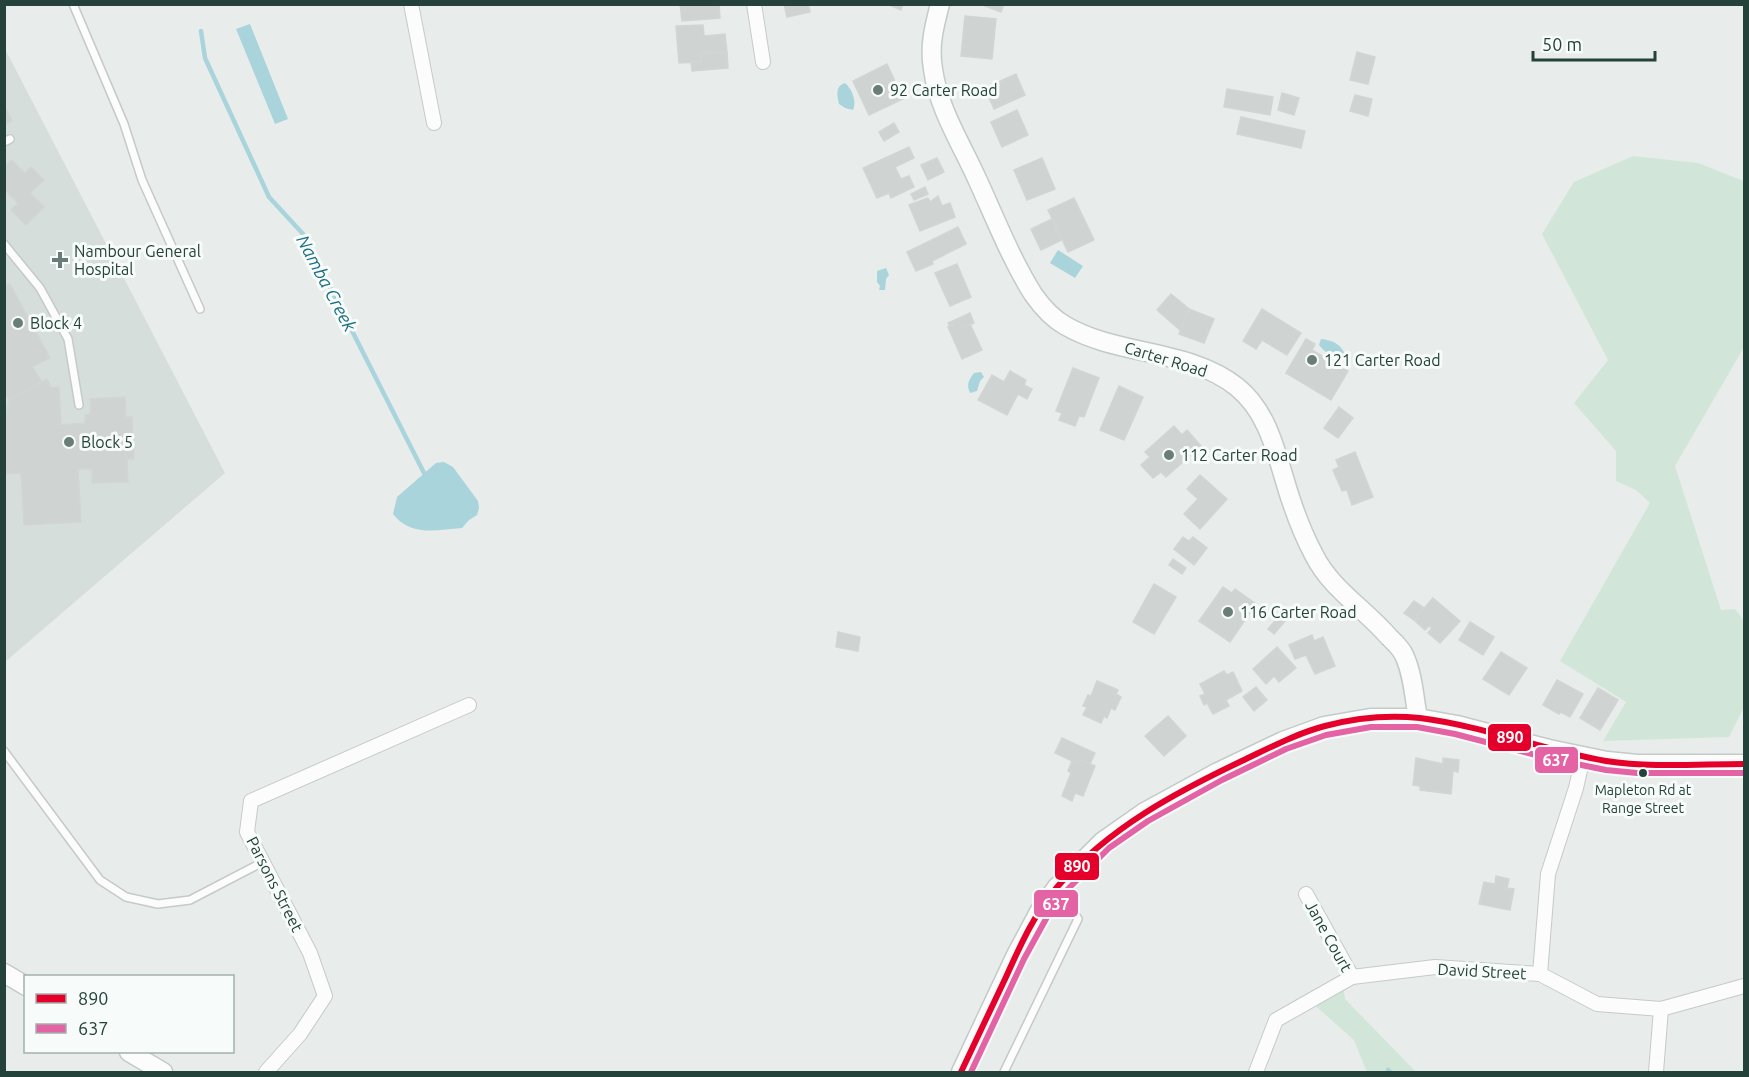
<svg xmlns="http://www.w3.org/2000/svg" width="1749" height="1077" font-family="Ubuntu,sans-serif">
<style>
.built{fill:#d6dedb}
.green{fill:#d1e6d8}
.water{fill:#a9d4db}
.lines{fill:none;stroke-linecap:round;stroke-linejoin:round}
.stream{stroke:#a9d4db;stroke-width:4.5}
.building{fill:#cfd4d2;stroke:#d1d6d4;stroke-width:1.5}
.lane-casing{stroke:#c5cac8;stroke-width:10}
.street-casing{stroke:#c5cac8;stroke-width:16}
.secondary-casing{stroke:#c3cbc8;stroke-width:21}
.lane{stroke:#fcfcfc;stroke-width:7}
.street{stroke:#fcfcfc;stroke-width:14}
.secondary{stroke:#fcfcfc;stroke-width:18}
.bus-1-casing{stroke:#f7fbf9;stroke-width:10}
.bus-2-casing{stroke:#f7fbf9;stroke-width:10}
.bus-1{stroke:#e4002b;stroke-width:6}
.bus-2{stroke:#e463a4;stroke-width:6}
.poi-dot{fill:#697e78;stroke:#f7fbf9;stroke-width:2}
.bus-dot{fill:#24423a;stroke:#f7fbf9;stroke-width:2}
.labels{text-anchor:middle;dominant-baseline:central;stroke-width:6;stroke-linejoin:round;paint-order:stroke}
.bus-label{font-size:14px;fill:#24423a;stroke:#f7fbf9}
.poi-label{font-size:16px;fill:#24423a;stroke:#f7fbf9;text-anchor:start}
.street-label{font-size:16px;fill:#24423a;stroke:#f7fbf9}
.water-label{font-size:18px;font-style:italic;fill:#1c6f80;stroke:#f7fbf9}
.line-badge{stroke:#f7fbf9;stroke-width:2}
.badge-label{font-size:16px;text-anchor:middle;font-weight:bold;fill:#fff}
</style>
<rect width="100%" height="100%" fill="#e8edeb"/>
<path class="built" d="M4,47L225,473L5,662H4Z"/>
<g class="green">
<path d="M1633,156L1698,163L1744,181V347L1675,466L1721,610L1735,609L1744,621V707L1729,737L1603,741L1626,702L1560,661L1650,503L1636,490L1616,481V451L1574,403L1608,360L1542,234L1574,182Z"/>
<path d="M1343,986L1345,999L1416,1072H1367L1354,1040L1310,1001Z"/>
</g>
<g class="water">
<path d="M250,24L288,119L275,124L236,29Z"/>
<path d="M845,83C852,89 857,101 853,110L845,108L839,104C837,95 835,86 845,83Z"/>
<path d="M1058,250L1083,266L1075,278L1050,263Z"/>
<path d="M886,268L889,275L886,279L885,290H879L880,286L877,282V271Z"/>
<path d="M1321,339C1331,340 1339,343 1344,352L1342,357C1332,358 1325,352 1319,345Z"/>
<path d="M981,372L984,377L980,381L977,391L970,393C966,384 969,380 974,373Z"/>
<path d="M444,462L453,467L478,501L479,508L477,515L469,520L462,528C436,530 411,537 393,514L397,497L436,463Z"/>
</g>
<g class="lines">
<g class="stream">
<path d="M201,31L205,58L269,197L303,234L424,473"/>
<path d="M1388,1070L1390,1072"/>
</g>
</g>
<g class="building">
<path d="M680,4H719L720,18L682,21Z"/>
<path d="M784,4H808L810,12L787,17Z"/>
<path d="M887,4H903L901,10Z"/>
<path d="M980,4H1004L1001,12Z"/>
<path d="M965,16L996,19L992,59L961,56Z"/>
<path d="M703,25L704,36L725,34L727,52L701,54V62L679,63L676,26Z"/>
<path d="M727,52L728,68L692,71L691,62H701V54Z"/>
<path d="M1357,52L1375,57L1368,84L1350,80Z"/>
<path d="M887,64L903,99L869,115L853,81Z"/>
<path d="M1016,74L1025,95L994,109L985,88Z"/>
<path d="M1227,89L1273,97L1270,115L1224,107Z"/>
<path d="M1282,93L1299,98L1294,115L1278,110Z"/>
<path d="M1355,95L1372,99L1368,116L1350,111Z"/>
<path d="M7,110L12,121L4,125V112Z"/>
<path d="M1017,110L1028,135L1002,147L991,122Z"/>
<path d="M1241,117L1305,131L1301,148L1237,134Z"/>
<path d="M894,123L899,132L884,141L879,132Z"/>
<path d="M909,147L914,158L895,167L901,179L909,176L914,187L891,198L889,193L877,198L863,168Z"/>
<path d="M937,158L944,172L928,180L921,165Z"/>
<path d="M1042,158L1055,189L1027,200L1014,170Z"/>
<path d="M11,160L25,173L31,167L44,180L30,193L44,207L26,225L11,210L18,203L4,189V167Z"/>
<path d="M925,187L928,194L914,200L911,194Z"/>
<path d="M938,196L942,206L950,203L955,217L920,231L909,205L928,198L930,202Z"/>
<path d="M1074,198L1094,240L1068,252L1048,210Z"/>
<path d="M1052,219L1062,240L1041,250L1031,229Z"/>
<path d="M958,227L966,244L932,261L933,264L916,271L907,252Z"/>
<path d="M957,264L971,297L950,306L935,273Z"/>
<path d="M10,284L50,358L32,367L42,382L9,400L4,392V286Z"/>
<path d="M1171,294L1189,309L1180,330L1157,310Z"/>
<path d="M1189,309L1214,319L1204,343L1179,334Z"/>
<path d="M1262,309L1301,333L1287,355L1262,340L1256,349L1243,341Z"/>
<path d="M970,313L974,323L962,328L959,322L950,326L948,323Z"/>
<path d="M959,322L962,328L970,324L982,350L962,359L948,327Z"/>
<path d="M1306,339L1315,344L1312,350L1348,371L1331,400L1286,373Z"/>
<path d="M1073,368L1099,378L1084,417L1079,416L1075,426L1059,420L1062,413L1056,411Z"/>
<path d="M1010,371L1026,380L1024,385L1032,389L1027,399L1018,394L1007,415L978,400L992,375L1004,382Z"/>
<path d="M47,379L51,388L59,387L61,425L85,423V415L91,414L90,399L125,397L126,417H132L134,459H127L128,482L92,483V469H78L81,522L24,525L21,473L4,474V423L9,400Z"/>
<path d="M1119,386L1143,397L1124,440L1100,430Z"/>
<path d="M1339,407L1353,418L1338,438L1324,428Z"/>
<path d="M1174,426L1182,435L1187,430L1201,446L1166,477L1161,472L1153,478L1141,465L1150,457L1145,452Z"/>
<path d="M1355,452L1373,497L1352,505L1347,490L1342,491L1333,470L1339,467L1336,460Z"/>
<path d="M1200,475L1227,499L1200,529L1184,514L1198,499L1187,489Z"/>
<path d="M1183,537L1189,541L1193,537L1207,548L1194,565L1174,549Z"/>
<path d="M1173,559L1186,568L1182,574L1169,565Z"/>
<path d="M1154,584L1176,597L1154,634L1133,622Z"/>
<path d="M1223,587L1232,593L1235,589L1256,604L1230,642L1199,621Z"/>
<path d="M1433,598L1460,621L1440,643L1428,633L1432,628L1429,626L1425,630L1414,620Z"/>
<path d="M1414,601L1424,608L1414,620L1404,613Z"/>
<path d="M1280,615L1286,620L1274,634L1268,629Z"/>
<path d="M1470,622L1494,637L1483,655L1459,640Z"/>
<path d="M838,632L860,637L858,651L836,647Z"/>
<path d="M1312,635L1314,641L1323,637L1335,666L1315,674L1306,655L1295,659L1289,645Z"/>
<path d="M1277,647L1296,668L1279,682L1274,676L1266,684L1253,669Z"/>
<path d="M1501,652L1527,668L1509,695L1483,679Z"/>
<path d="M1224,671L1227,675L1233,672L1242,691L1226,700L1229,706L1213,714L1207,703L1204,705L1200,696L1205,694L1200,684Z"/>
<path d="M1557,680L1583,694L1570,717L1561,712L1559,714L1543,705Z"/>
<path d="M1097,681L1118,690L1116,694L1121,697L1115,710L1111,708L1107,718L1104,716L1101,723L1083,715L1087,707L1083,706L1088,695L1091,696Z"/>
<path d="M1256,687L1267,700L1254,711L1243,697Z"/>
<path d="M1598,688L1618,700L1600,730L1580,718Z"/>
<path d="M1168,716L1186,736L1164,756L1145,736Z"/>
<path d="M1062,738L1095,753L1090,764L1078,759L1076,763L1055,753Z"/>
<path d="M1416,758L1443,764V758L1459,760L1458,772L1453,771L1451,794L1420,790V786L1413,785Z"/>
<path d="M1078,759L1095,766L1083,796L1075,793L1072,801L1062,796L1071,773L1068,771L1072,761L1076,763Z"/>
<path d="M1496,876L1509,879L1507,888L1514,889L1510,910L1479,904L1484,882L1495,884Z"/>
</g>
<g class="lines">
<g class="lane-casing">
<g id="lane">
<path d="M73,4L124,124L142,180L200,309"/>
<path d="M4,142L10,139"/>
<path d="M4,244L40,288L68,339L79,405"/>
<path d="M4,751L100,880L126,897L158,904L190,900L263,862"/>
<path d="M1004,1072L1078,919L1058,888"/>
</g>
</g>
<g class="street-casing">
<g id="street">
<path d="M411,4L434,123"/>
<path d="M754,4L763,62"/>
<path d="M1306,894L1352,977"/>
<path d="M1540,974L1548,874L1576,788L1583,757"/>
<path d="M266,1072L300,1034L325,996L310,953L247,832L251,801L469,705"/>
<path d="M1256,1072L1276,1020L1352,977L1435,967L1540,974L1597,1004L1661,1009L1744,986"/>
<path d="M1656,1072L1661,1009"/>
</g>
</g>
<g class="secondary-casing">
<g id="secondary">
<path d="M940,4C934,27 929,46 933,69C938,108 962,145 978,181C995,218 1011,259 1033,294C1042,307 1053,319 1066,326C1118,356 1190,349 1237,387C1272,415 1278,464 1292,503C1298,521 1305,538 1314,555C1331,589 1364,608 1389,637C1394,642 1401,648 1404,655C1413,674 1414,697 1418,718"/>
<path d="M4,973L26,986"/>
<path d="M129,1052L163,1072"/>
<path d="M961,1072L1016,955L1039,912L1057,887L1103,841L1143,813L1218,772L1283,741L1324,726L1370,718H1418L1457,725L1549,749L1607,761L1637,764H1744"/>
</g>
</g>
<use href="#lane" class="lane"/>
<use href="#street" class="street"/>
<use href="#secondary" class="secondary"/>
<g class="bus-1-casing">
<path id="bus-1" d="M961,1072C976,1040 991,1009 1006,977C1020,946 1035,912 1058,886C1110,827 1176,792 1246,759C1271,747 1298,733 1325,726C1355,718 1389,715 1420,718C1483,726 1543,750 1606,761C1651,768 1699,764 1744,764"/>
</g>
<g class="bus-2-casing">
<path id="bus-2" d="M971,1072L1024,959L1047,917L1064,893L1109,848L1148,821L1222,780L1286,749L1326,735L1371,727H1417L1455,734L1547,758L1606,770L1637,773H1744"/>
</g>
<use href="#bus-1" class="bus-1"/>
<use href="#bus-2" class="bus-2"/>
</g>
<g class="poi-dot">
<circle cx="878" cy="90" r="6"/>
<path d="M57 251h6v6h6v6h-6v6h-6v-6h-6v-6h6z"/>
<circle cx="18" cy="323" r="6"/>
<circle cx="1312" cy="360" r="6"/>
<circle cx="69" cy="442" r="6"/>
<circle cx="1169" cy="455" r="6"/>
<circle cx="1228" cy="612" r="6"/>
</g>
<circle class="bus-dot" cx="1643" cy="773" r="5"/>
<g class="labels">
<g class="bus-label">
<text x="1643" y="790">Mapleton Rd at<tspan x="1643" dy="18">Range Street</tspan></text>
</g>
<g class="poi-label">
<text x="890" y="90">92 Carter Road</text>
<text x="74" y="251">Nambour General<tspan x="74" dy="18">Hospital</tspan></text>
<text x="30" y="323">Block 4</text>
<text x="1324" y="360">121 Carter Road</text>
<text x="81" y="442">Block 5</text>
<text x="1181" y="455">112 Carter Road</text>
<text x="1240" y="612">116 Carter Road</text>
</g>
<g class="street-label">
<text transform="translate(1166 359) rotate(17)">Carter Road</text>
<text transform="translate(275 884) rotate(63)">Parsons Street</text>
<text transform="translate(1329 936) rotate(61)">Jane Court</text>
<text transform="translate(1482 971) rotate(3)">David Street</text>
</g>
<g class="water-label">
<text transform="translate(327 283) rotate(62)">Namba Creek</text>
</g>
</g>
<g class="line-badge">
<rect x="1487" y="723" width="45" height="29" rx="6" fill="#e4002b"/>
<rect x="1534" y="746" width="45" height="28" rx="6" fill="#e463a4"/>
<rect x="1054" y="852" width="46" height="29" rx="6" fill="#e4002b"/>
<rect x="1033" y="889" width="46" height="29" rx="6" fill="#e463a4"/>
</g>
<g class="badge-label">
<text x="1510" y="743">890</text>
<text x="1556" y="766">637</text>
<text x="1077" y="872">890</text>
<text x="1056" y="910">637</text>
</g>
<rect width="1749" height="1077" fill="none" stroke="#24423a" stroke-width="12"/>
<rect x="24" y="975" width="210" height="78" fill="#f7fbf9" stroke="#a3b1ad" stroke-width="1.5"/>
<rect x="36" y="994" width="30" height="9" fill="#e4002b" stroke="#a3b1ad" stroke-width="1.5"/>
<text x="78" y="1005" font-size="18" fill="#24423a">890</text>
<rect x="36" y="1024" width="30" height="9" fill="#e463a4" stroke="#a3b1ad" stroke-width="1.5"/>
<text x="78" y="1035" font-size="18" fill="#24423a">637</text>
<path d="M1533 51v9h122v-9" fill="none" stroke="#24423a" stroke-width="3"/>
<text x="1542" y="51" font-size="18" fill="#24423a" stroke="#f7fbf9" stroke-width="4.5" paint-order="stroke">50 m</text>
</svg>
